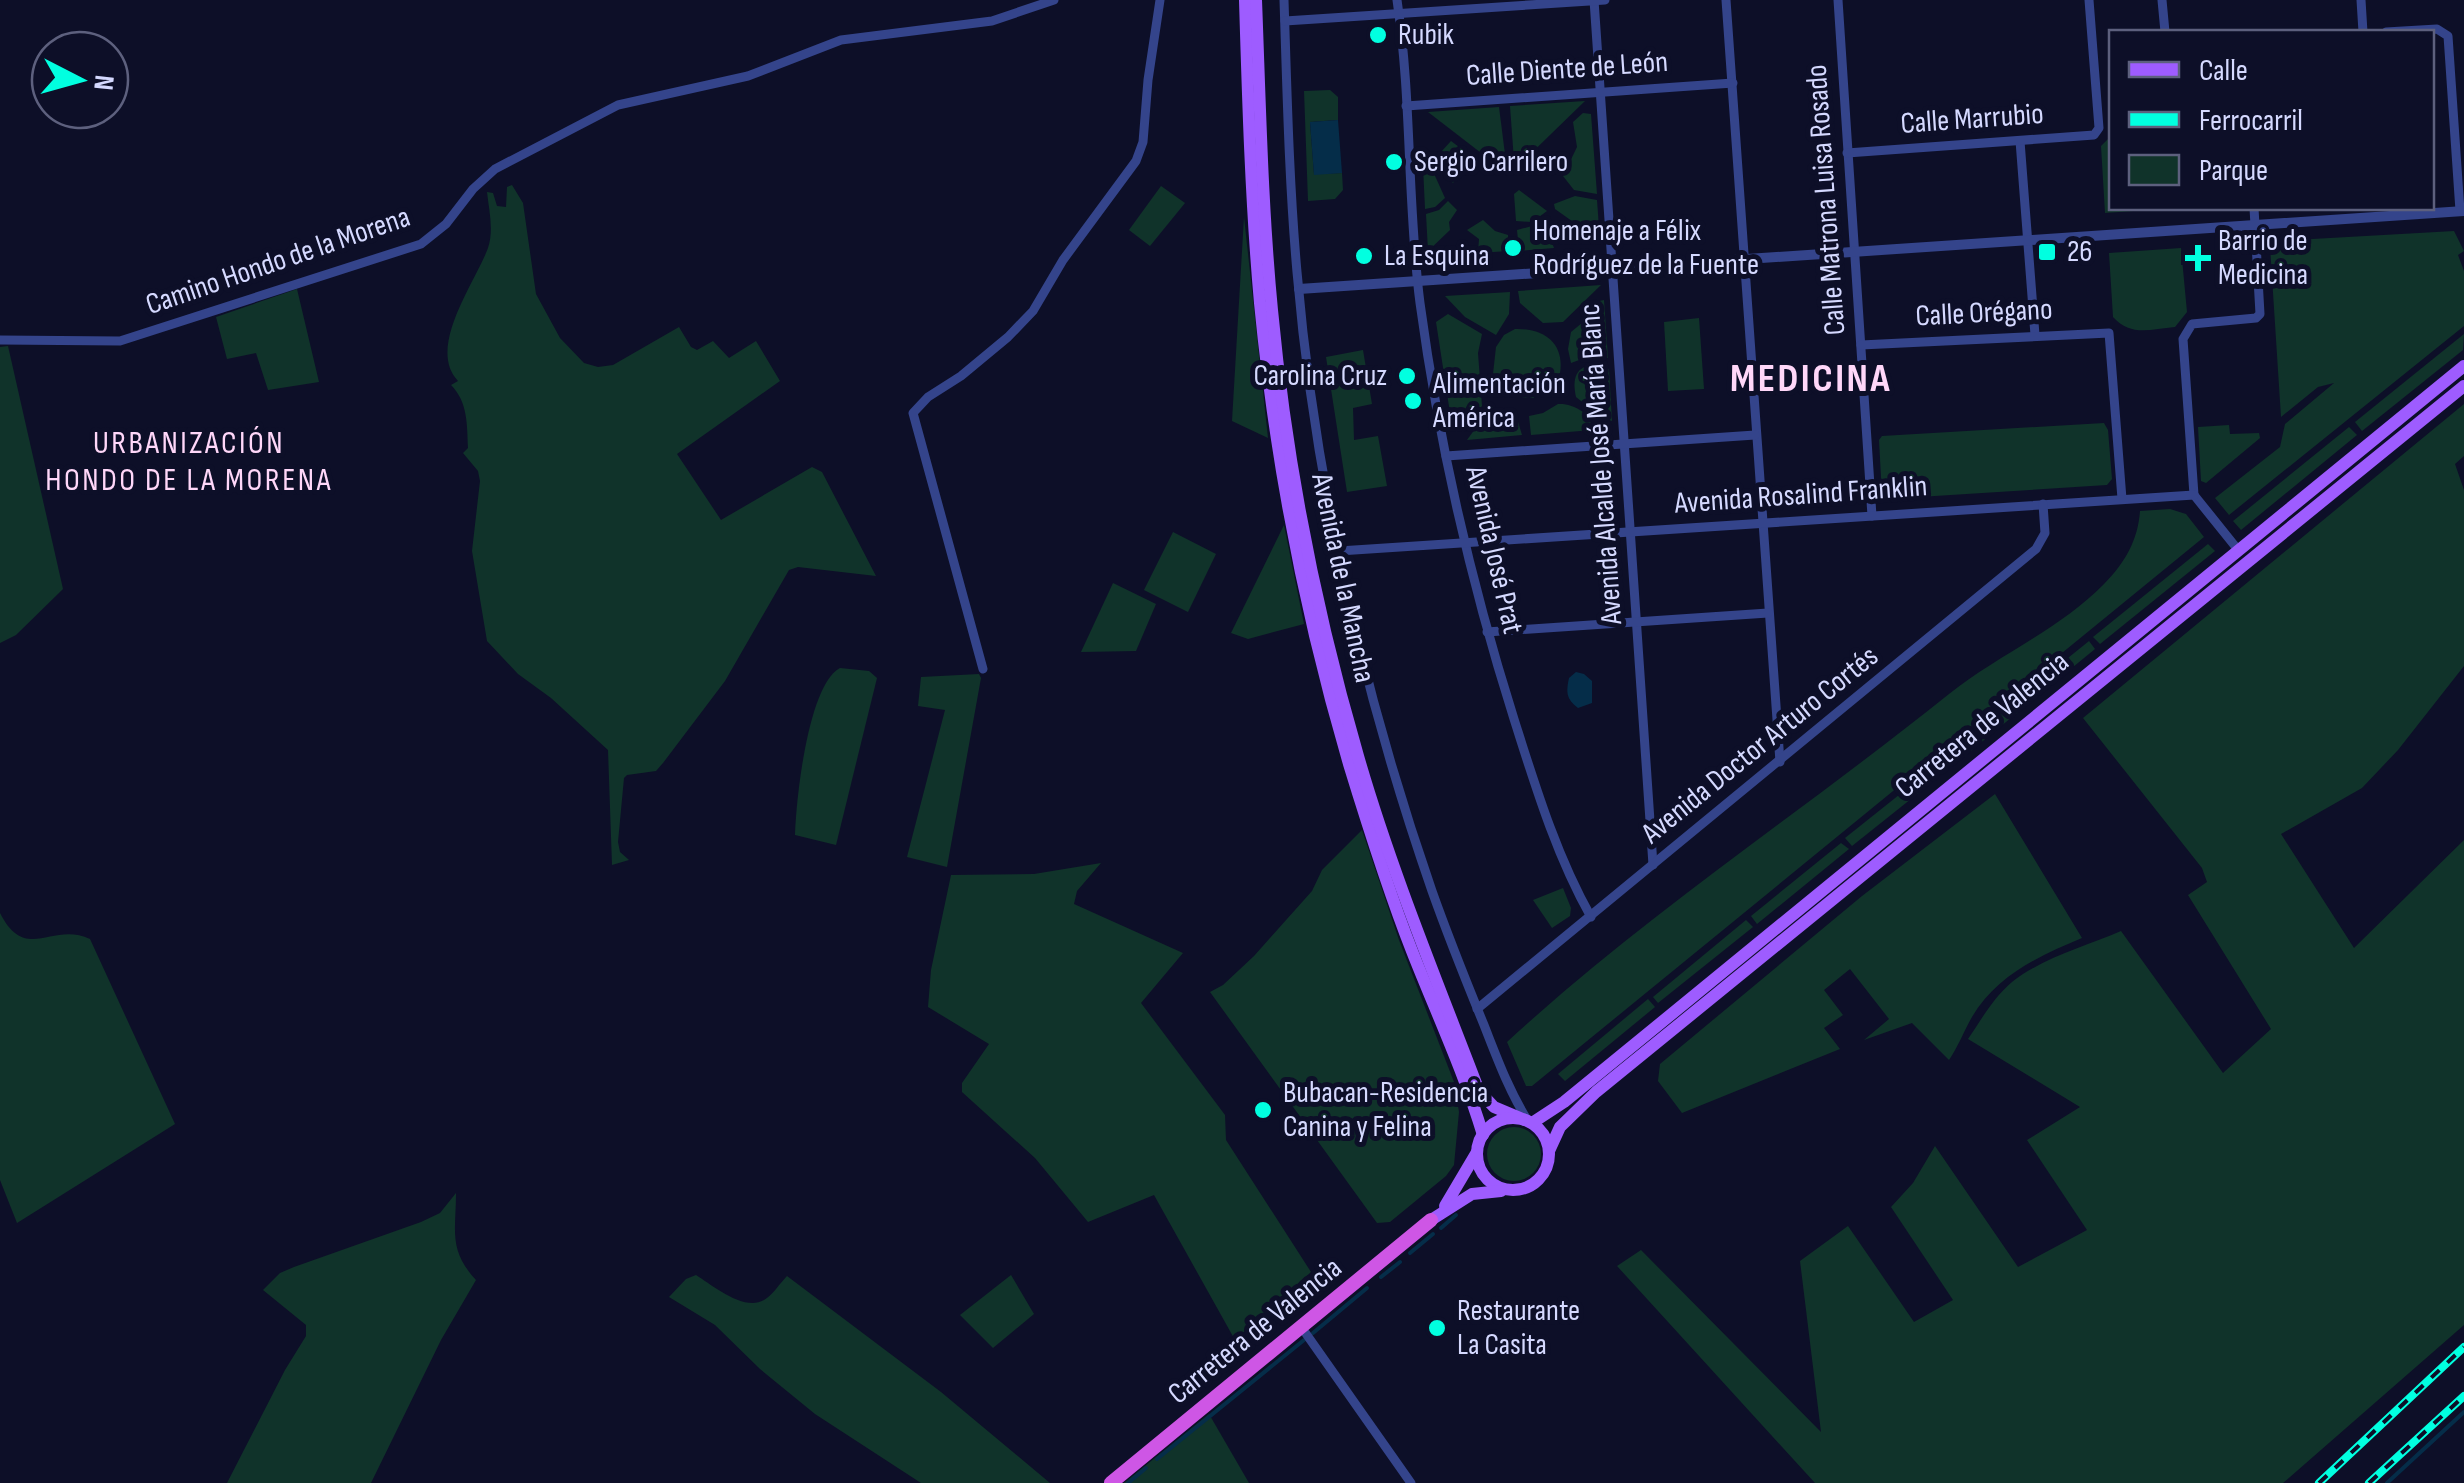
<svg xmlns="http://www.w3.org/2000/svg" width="2464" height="1483" font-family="'Sofia Sans Condensed',sans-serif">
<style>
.green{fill:#10332a}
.water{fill:#052d49}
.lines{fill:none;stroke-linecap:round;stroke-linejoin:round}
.stream{stroke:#052d49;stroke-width:4}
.minor{stroke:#34448b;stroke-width:9}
.tertiary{stroke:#34448b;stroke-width:10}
.primary{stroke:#9e5cff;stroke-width:12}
.trunk{stroke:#ce56e5;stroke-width:14}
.rail-casing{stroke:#01ffe0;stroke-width:8}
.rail{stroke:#0d0f28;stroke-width:4;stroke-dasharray:11;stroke-linecap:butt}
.poi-dot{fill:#01ffe0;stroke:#0d0f28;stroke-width:4}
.labels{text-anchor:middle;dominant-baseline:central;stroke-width:10;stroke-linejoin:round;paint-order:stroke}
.poi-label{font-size:30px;fill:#d5d9ff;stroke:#0d0f28;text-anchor:start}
.street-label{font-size:30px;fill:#d5d9ff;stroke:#0d0f28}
.neighbourhood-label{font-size:32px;letter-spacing:2.5px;fill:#ffd7f9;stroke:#0d0f28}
.district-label{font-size:40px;font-weight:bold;letter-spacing:2.5px;fill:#ffd7f9;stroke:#0d0f28}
</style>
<rect width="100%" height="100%" fill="#0d0f28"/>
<g class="green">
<path d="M1330,90L1338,97V120L1310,122L1314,174L1342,173L1343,190L1335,199L1308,201L1304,91Z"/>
<path d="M1585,101L1519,165L1514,161L1510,106Z"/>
<path d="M1499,107L1506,162L1498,166L1428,112Z"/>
<path d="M1583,113L1591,114L1597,194L1574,190L1563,176L1577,147L1573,122Z"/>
<path d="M2111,136L2112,208H2176L2105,213L2101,146Z"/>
<path d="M1451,141L1463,150L1459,159L1462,169L1453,183L1436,164L1441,152Z"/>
<path d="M1423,166L1431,167L1445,198L1435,207L1425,209Z"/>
<path d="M512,185L523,203L536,294L560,338L584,363L598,367L613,365L679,327L691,347L697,350L713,341L729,358L756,341L780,381L677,454L721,520L812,467L822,472L876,576L798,567L789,570L725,681L663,763L656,771L627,775L624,778L618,842L620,852L629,860L612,865L608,750L551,698L518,674L487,641L472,551L480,481L478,471L463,453L468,448C467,425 468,402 451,385L458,381C426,348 476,281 488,248C494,230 489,210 487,192L493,193L497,206L506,207L507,187Z"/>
<path d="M1161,186L1185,203L1150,246L1129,230Z"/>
<path d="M1519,190L1547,211L1532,222L1516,221L1514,194Z"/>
<path d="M1575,196L1597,200L1600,241L1555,209L1554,204Z"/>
<path d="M1448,201L1457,210L1449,222L1450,230L1428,251L1426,214L1439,210Z"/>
<path d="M1244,217L1268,438L1232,421Z"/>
<path d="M1483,220L1495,231L1508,235L1509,251L1478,253L1479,239L1467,230Z"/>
<path d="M1532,226L1547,230L1554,248L1519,251L1517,230Z"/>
<path d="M2454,231L2464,251L2458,255L2464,271V326L2229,515L2215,498L2280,447L2285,424L2334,383L2318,387L2281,417L2270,246L2275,241Z"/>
<path d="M2181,248L2187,312L2175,327C2150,329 2131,337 2113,317L2109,253Z"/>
<path d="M1601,285L1563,322L1543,323L1520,303L1518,291Z"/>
<path d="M297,289L319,382L268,390L256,353L227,359L216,317Z"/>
<path d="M1510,292L1509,314L1496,335L1465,317L1445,296Z"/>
<path d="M1604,300L1608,358L1593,355L1571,363L1568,349L1571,332L1582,323L1590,303Z"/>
<path d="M1448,314L1482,334L1478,353L1482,406L1470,419L1452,426L1436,322Z"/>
<path d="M1699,318L1704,389L1668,391L1664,322Z"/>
<path d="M1515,329C1549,328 1568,348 1558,382L1533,398L1503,396L1492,383L1496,347L1504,335Z"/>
<path d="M2464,334L2463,350L2362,431L2355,422Z"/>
<path d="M8,346L63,589L16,635L0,643V347Z"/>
<path d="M1363,350L1372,404L1353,408L1354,440L1378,436L1387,486L1347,492L1326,357Z"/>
<path d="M1596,364L1609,369L1612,421L1601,417L1576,397C1572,379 1575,366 1596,364Z"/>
<path d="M1558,404C1573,403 1593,414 1593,430L1531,435L1529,416L1543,413Z"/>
<path d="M2464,404V456L2455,464L2464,490V666L2398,750L2362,788L2281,834L2354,948L2464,840V1325L2283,1483H1815L1617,1266L1641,1250L1821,1432L1800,1261L1848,1226L1914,1322L1953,1300L1891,1207L1913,1183L1935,1146L2018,1267L2087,1230L2027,1140L2080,1107L1968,1039C1981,1020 1993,998 2012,982C2042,958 2086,946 2121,931L2223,1073L2271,1029L2188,895L2207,882L2202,868L2083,718Z"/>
<path d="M1491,407L1516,415L1522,435L1467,440Z"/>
<path d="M2104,423L2108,430L2112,479L2107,485L1887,499L1882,495L1879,440L1882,436Z"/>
<path d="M2229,425L2230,434L2259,433L2260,438L2206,483L2201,481L2198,427Z"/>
<path d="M2349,427L2357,435L2241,530L2233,521Z"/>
<path d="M2170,509L2186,514L2204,537L1532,1086H1526L1507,1042C1646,914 1802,812 1949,694C1999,654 2059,630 2104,584C2125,563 2138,540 2140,511Z"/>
<path d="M1284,525L1304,624L1248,639L1231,633Z"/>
<path d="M1173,532L1216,554L1188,612L1144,590Z"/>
<path d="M2208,544L2215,551L2100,644L2093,637Z"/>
<path d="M1113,583L1156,604L1136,651L1081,652Z"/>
<path d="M2089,641L2095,649L1956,763L1949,754Z"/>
<path d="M840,668L869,671L877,678L836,845L795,835C796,799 808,685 840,668Z"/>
<path d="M979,674L981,678L947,867L907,857L945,710L918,706L921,677Z"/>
<path d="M1919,779L1926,787L1852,846L1845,838Z"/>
<path d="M1995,794L2082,938C2039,956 1997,975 1972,1017C1964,1031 1958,1047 1949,1060L1912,1023L1864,1040L1889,1019L1850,969L1824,990L1843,1015L1824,1028L1840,1049L1682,1113L1658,1081L1660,1064L1862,896Z"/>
<path d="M1362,830L1399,940L1454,1082L1459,1112L1454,1165L1446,1176L1390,1222L1377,1223L1210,992L1223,985L1254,956L1312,891L1322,870Z"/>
<path d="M1841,843L1849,849L1757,924L1751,916Z"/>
<path d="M1101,863L1077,891L1074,904L1183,953L1141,1003L1225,1115L1226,1140L1311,1272L1235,1340L1154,1195L1088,1222L1035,1158L962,1092V1083L989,1044L928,1007L931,970L951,875L1034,874Z"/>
<path d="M1563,888L1571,908L1570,916L1552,928L1533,900Z"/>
<path d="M0,913C26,964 52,921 90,939L175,1124L17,1223L0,1180Z"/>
<path d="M1746,920L1753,927L1658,1003L1653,997Z"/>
<path d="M1648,999L1655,1007L1565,1081L1558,1074Z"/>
<circle cx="1514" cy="1154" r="27"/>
<path d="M456,1193C456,1231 448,1250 476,1280L441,1340L371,1483H227L285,1370L306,1336V1325L263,1290L280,1273L294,1267L421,1222L440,1213Z"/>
<path d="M696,1275C712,1285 744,1312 764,1300C772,1296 780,1283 787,1276L941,1392L1050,1483H921L815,1414L760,1369L715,1325L669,1297L686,1279Z"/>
<path d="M1011,1275L1034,1314L993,1348L960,1315Z"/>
<path d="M1209,1414L1249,1483H1124Z"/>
</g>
<g class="water">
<path d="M1338,120L1342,173L1314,175L1310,122Z"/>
<path d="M1576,672L1584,674L1592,681V703L1578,708C1566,699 1566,692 1569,678Z"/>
</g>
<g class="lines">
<g class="stream">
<path d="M1441,1228L1456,1215"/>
<path d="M1410,1253L1433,1234"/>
<path d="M1381,1277L1400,1262"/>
<path d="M1313,1333L1367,1288"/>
<path d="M1157,1459L1304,1340"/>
<path d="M1128,1483L1146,1468"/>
<path d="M2387,1483L2464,1412"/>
</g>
<g class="minor">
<path d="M1284,0C1287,91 1289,182 1297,272C1315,482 1363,692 1432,891C1448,936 1466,981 1484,1025C1497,1058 1509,1091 1528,1121"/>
<path d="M1397,0C1412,100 1407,203 1420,303C1439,444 1471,583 1514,719C1535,785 1556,855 1591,917"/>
<path d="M1594,0L1653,865"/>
<path d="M1726,0L1780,762"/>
<path d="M1838,0L1872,516"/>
<path d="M2162,0L2165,32"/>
<path d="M2361,0L2363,32"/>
<path d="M1285,21L1605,0"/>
<path d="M2386,32L2437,29L2448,36L2460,211"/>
<path d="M1406,106L1733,83"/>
<path d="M2020,141L2035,335"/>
<path d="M1847,153L2094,135L2099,128L2089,0"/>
<path d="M0,340L120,341L421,244L446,224L473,189L495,169L618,105L748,76L841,40L992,21L1054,0"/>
<path d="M1861,345L2109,333L2122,499"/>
<path d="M1446,456L1755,435"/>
<path d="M2194,495L2183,339L2192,324L2256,318L2260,314L2254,208"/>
<path d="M2194,495L2239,551"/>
<path d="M1339,551L2194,495"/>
<path d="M1487,632L1768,613"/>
<path d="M983,669L913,413L928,397L961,376L1008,337L1033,311L1063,260L1136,161L1143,142L1148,80L1160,0"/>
<path d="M1477,1009L2036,549L2045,533L2043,504"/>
<path d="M1302,1328L1411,1483"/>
</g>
<path class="tertiary" d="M1299,289L2464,211"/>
<g class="primary">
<path d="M1245,0C1248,101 1251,202 1260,303C1275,458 1305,614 1349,764C1368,826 1388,890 1412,951C1436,1012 1464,1072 1483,1135"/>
<path d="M1256,0C1260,103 1262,207 1272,310C1286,460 1316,612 1358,756C1391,870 1437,981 1479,1091L1494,1107L1525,1120"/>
<circle cx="1513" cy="1154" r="36"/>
<path d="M1532,1123L1564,1102L2464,366"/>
<path d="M1549,1151L1560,1127L1596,1092L2464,386"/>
<path d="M1445,1206L1477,1152"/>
<path d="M1431,1220L1472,1194L1501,1191"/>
</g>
<path class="trunk" d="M1111,1483L1431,1220"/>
<g class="rail-casing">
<g id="rail">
<path d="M2319,1483L2464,1347"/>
<path d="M2369,1483L2464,1396"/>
</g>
</g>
<use href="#rail" class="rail"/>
</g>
<g class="poi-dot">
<circle cx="1378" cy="35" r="10"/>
<circle cx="1394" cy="162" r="10"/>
<circle cx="1513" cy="248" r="10"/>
<rect x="2037" y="242" width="20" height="20" rx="5"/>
<circle cx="1364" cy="256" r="10"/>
<path d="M2193 243h10v10h10v10h-10v10h-10v-10h-10v-10h10z"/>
<circle cx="1407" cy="376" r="10"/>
<circle cx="1413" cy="401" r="10"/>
<circle cx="1263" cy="1110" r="10"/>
<circle cx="1437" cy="1328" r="10"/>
</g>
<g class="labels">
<g class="poi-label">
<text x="1398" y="35">Rubik</text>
<text x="1414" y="162">Sergio Carrilero</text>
<text x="1533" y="231">Homenaje a Félix<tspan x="1533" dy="34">Rodríguez de la Fuente</tspan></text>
<text x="2218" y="241">Barrio de<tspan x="2218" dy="34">Medicina</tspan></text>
<text x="2067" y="252">26</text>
<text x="1384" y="256">La Esquina</text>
<text x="1387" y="376" text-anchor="end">Carolina Cruz</text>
<text x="1433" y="384">Alimentación<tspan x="1433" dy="34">América</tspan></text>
<text x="1283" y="1093">Bubacan-Residencia<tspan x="1283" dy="34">Canina y Felina</tspan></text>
<text x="1457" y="1311">Restaurante<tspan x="1457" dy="34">La Casita</tspan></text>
</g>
<g class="street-label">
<text transform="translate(1567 69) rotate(-4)">Calle Diente de León</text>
<text transform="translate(1972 119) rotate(-4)">Calle Marrubio</text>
<text transform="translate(1826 200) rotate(-94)">Calle Matrona Luisa Rosado</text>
<text transform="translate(278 261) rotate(-19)">Camino Hondo de la Morena</text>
<text transform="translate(1984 313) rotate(-3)">Calle Orégano</text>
<text transform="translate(1601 464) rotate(-94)">Avenida Alcalde José María Blanc</text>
<text transform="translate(1801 495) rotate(-4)">Avenida Rosalind Franklin</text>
<text transform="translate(1494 550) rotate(77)">Avenida José Prat</text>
<text transform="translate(1343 578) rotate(78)">Avenida de la Mancha</text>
<text transform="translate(1982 725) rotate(-39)">Carretera de Valencia</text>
<text transform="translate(1760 745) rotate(-39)">Avenida Doctor Arturo Cortés</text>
<text transform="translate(1255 1331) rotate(-39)">Carretera de Valencia</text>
</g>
<g class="neighbourhood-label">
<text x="189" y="443">URBANIZACIÓN<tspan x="189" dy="37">HONDO DE LA MORENA</tspan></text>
</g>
<g class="district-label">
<text x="1811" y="379">MEDICINA</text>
</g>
</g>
<rect x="2109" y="30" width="325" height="180" fill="#0d0f28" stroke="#5d607e" stroke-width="2.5"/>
<rect x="2129" y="62" width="50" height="15" fill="#9e5cff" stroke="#5d607e" stroke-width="2.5"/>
<text x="2199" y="80" font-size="30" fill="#d5d9ff">Calle</text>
<rect x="2129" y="112" width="50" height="15" fill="#01ffe0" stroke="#5d607e" stroke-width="2.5"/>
<text x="2199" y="130" font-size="30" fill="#d5d9ff">Ferrocarril</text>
<rect x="2129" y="155" width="50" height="30" fill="#10332a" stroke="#5d607e" stroke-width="2.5"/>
<text x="2199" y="180" font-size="30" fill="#d5d9ff">Parque</text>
<g transform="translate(80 80) rotate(96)"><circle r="48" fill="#0d0f28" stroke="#5d607e" stroke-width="2.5"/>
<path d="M0-8L18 38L0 25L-18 38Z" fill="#01ffe0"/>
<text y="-15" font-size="28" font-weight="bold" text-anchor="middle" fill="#d5d9ff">N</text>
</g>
</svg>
